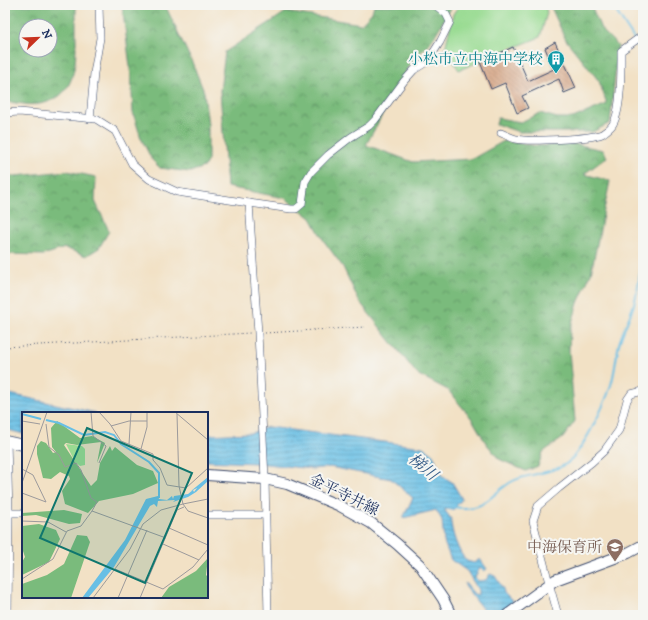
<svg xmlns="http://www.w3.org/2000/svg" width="648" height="620" font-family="'IM FELL DW Pica','Noto Serif JP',serif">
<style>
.forest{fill:url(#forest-crowns);stroke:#4a756d;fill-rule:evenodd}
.garden{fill:#99db92;stroke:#5a8578}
.water{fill:url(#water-rules);stroke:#4277a2}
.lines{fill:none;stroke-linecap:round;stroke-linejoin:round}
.stream{stroke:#68bfe5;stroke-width:2}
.building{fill:url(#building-back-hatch)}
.street-casing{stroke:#3b4a6d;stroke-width:8}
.secondary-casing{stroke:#3b4a6d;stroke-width:12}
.path{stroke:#3b4a6d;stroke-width:1;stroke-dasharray:1 3;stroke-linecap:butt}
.street{stroke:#fff;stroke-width:7}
.secondary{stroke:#fff;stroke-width:10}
.labels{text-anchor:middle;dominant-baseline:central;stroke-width:4;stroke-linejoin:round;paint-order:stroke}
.culture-label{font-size:15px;fill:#0d838f;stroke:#f6f6f2;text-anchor:end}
.street-label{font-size:15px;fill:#1b2f5e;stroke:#f6f6f2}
.education-label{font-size:15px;fill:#785e54;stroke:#f6f6f2;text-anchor:end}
.water-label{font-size:16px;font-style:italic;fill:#325a86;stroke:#f6f6f2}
.inset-river{fill:none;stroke:#68bfe5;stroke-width:2}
.inset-road{fill:none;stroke:#9c9a9c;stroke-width:1}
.view{fill:#0f766e;fill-opacity:0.15;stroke:#0f766e;stroke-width:2}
.inset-edge{fill:none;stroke:#1b2f5e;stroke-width:2}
</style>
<defs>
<pattern id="forest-crowns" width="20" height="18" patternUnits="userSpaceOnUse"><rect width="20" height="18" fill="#7abb7c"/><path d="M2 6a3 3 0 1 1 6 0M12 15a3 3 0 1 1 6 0" fill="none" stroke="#639869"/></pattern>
<pattern id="water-rules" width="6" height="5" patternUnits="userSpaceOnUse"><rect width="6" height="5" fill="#68bfe5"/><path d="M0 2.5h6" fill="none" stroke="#559cbd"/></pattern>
<pattern id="building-back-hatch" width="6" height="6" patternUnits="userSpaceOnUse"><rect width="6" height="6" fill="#d5a484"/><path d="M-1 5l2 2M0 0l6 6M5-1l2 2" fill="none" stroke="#ac866f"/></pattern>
</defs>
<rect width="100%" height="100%" fill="#f6f6f2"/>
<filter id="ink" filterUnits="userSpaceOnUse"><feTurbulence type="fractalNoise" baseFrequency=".025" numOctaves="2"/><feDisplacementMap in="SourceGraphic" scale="8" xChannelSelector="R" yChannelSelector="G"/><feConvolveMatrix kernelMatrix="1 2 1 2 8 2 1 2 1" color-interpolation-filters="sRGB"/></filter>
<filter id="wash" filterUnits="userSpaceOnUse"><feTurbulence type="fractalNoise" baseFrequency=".012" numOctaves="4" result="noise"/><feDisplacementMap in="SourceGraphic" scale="16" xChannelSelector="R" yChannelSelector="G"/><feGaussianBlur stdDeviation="0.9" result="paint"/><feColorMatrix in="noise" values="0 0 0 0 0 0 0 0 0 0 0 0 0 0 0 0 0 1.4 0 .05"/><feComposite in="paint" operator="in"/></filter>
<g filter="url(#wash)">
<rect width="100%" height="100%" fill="#f2e1c5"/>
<g class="forest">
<path d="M5,5H76C76,17 76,30 76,42C76,70 73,99 39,104C29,106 16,102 5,102ZM26,26H50V50H26Z"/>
<path d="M122,5H165L192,62L204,92L208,125V160L204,167L190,172L160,168L152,160L141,138L133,113L131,74Z"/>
<path d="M374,5H453L432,40L410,64L366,145L413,162L472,159L504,141L537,146L575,144L603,150L607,157L584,174L610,181L591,273L578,303L570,330L569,351L575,421L563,438L543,452L538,466L526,471L499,459L486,443L472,419L448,390L417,374L359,301L343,267L324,241L311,218L285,198L227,187L220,91L225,52L286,12L361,24L372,12Z"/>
<path d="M550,5H591L601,29L618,46L610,123L592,132H519L496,124L498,118L521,122L540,113L557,118H573L607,104L599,81L566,40Z"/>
<path d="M67,171L96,177L95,201L109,231L99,248L86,256L65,248L43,255L5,254V177Z"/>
</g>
<path class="garden" d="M459,5H545L547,13L540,37L459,70L445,49L453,14Z"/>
<g class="water">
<path d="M5,393L96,413H23V434L5,429Z"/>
<path d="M268,427L423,447L433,454L442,476L452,482L462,499L453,510L444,509L451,519C450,529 459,555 467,561C469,562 472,562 474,563L480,559L487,569L484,571L480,568L475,577L478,581L486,580L490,574L495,576L503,589L504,593L512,601L516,615H487L465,586V583L474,594L478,595V590L467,571L451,560L444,542L442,520L436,510L403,518L413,498L391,479L330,467L313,469L257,463L207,461V435L251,433Z"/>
</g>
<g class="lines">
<g class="stream">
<path d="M612,5L634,39"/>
<path d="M636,43L643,56"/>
<path d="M453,507C486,512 487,497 511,482C526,473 550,475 566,464C582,453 605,404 611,385C615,372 616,357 619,344C623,330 630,317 634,304C639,286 641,268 643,250"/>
</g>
</g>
<g id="blocks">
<path class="building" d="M555,42L576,88L564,93L559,79L522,96L528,108L517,113L505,83L491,89L480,62L513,47L528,81L554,69L545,48Z"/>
</g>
</g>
<g filter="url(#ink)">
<use href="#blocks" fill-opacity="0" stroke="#3b4a6d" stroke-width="1"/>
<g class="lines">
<g class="street-casing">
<g id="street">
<path d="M5,113L19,112L96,119L115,131L132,164L149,179L177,192L249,203L258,333L265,479L268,615"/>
<path d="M90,119L94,73L100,38L99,5"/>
<path d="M501,133C506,135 511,138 516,139C528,142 590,139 602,134C606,131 611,128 613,124C622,109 621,68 621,51L643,35"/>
<path d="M249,203L291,209H296L302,204L305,182L311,172L328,155L351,137L369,126L375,120L404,81L414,70L428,61L440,42L450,22L446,14L435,5"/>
<path d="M7,441L9,513L8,615"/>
<path d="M5,513H23"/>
<path d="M207,515H265"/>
<path d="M558,615L549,583L533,521L538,506L559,488L592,462L604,451L619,430L627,400L631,394L643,391"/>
</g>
</g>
<g class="secondary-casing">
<g id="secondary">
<path d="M5,441L23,445"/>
<path d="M207,475L265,479L287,484L340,506L371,523L397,544L420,565L443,599L451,615"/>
<path d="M507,615L555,580L628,553L643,545"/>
</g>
</g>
<g class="path">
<path d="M265,333L365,327"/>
<path d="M5,347L250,333"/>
</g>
<use href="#street" class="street"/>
<use href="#secondary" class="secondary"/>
</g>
</g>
<defs>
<g id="building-pin" transform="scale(0.9)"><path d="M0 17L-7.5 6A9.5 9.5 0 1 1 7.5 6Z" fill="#0f9aa8" stroke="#f6f6f2"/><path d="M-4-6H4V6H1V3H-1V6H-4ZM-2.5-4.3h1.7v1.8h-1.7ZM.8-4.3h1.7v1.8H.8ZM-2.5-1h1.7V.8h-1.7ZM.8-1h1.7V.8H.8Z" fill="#fff"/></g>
<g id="school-pin" transform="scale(0.9)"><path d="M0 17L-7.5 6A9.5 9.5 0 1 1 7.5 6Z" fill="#8d6e63" stroke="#f6f6f2"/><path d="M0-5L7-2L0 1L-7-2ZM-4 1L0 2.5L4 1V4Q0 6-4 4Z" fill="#fff"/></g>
</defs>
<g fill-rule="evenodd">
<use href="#building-pin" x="556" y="59"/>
<use href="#school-pin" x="615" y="547"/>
</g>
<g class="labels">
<g class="culture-label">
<text x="543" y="59">小松市立中海中学校</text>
</g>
<g class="street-label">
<text transform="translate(344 495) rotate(26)">金平寺井線</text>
</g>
<g class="education-label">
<text x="602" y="547">中海保育所</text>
</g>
<g class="water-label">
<text transform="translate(423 467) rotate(40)">梯川</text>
</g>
</g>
<g transform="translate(22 412)">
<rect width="186" height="186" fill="#f2e1c5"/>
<path d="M35,9L58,26L70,24L83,31L75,51L79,30L55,33L44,31L42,33L69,74L75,68L78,51L88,34L90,39L93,35L115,53L131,59L136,71L111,82L77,89L66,101L43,92L40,79L48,67L47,64L38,60L29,67L21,66L15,42V34L19,29L24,31L31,41L34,40L30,35L29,16ZM42,98L60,102L58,111L47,112L14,103L0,104V101ZM17,112L34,118L38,127L27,150L0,163V150L3,145L0,136V114ZM55,123L65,124L68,130L49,186H0V172L25,163L42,152ZM186,146L184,163L186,165V186H139L147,175L174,159Z" fill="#7abb7c"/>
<path d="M44,32L60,34L63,37V53L58,54L53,50Z" fill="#99db92"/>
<path d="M186,65V69L174,80L166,85L151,90L153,88L136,89L135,95L132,92L128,94L92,155L66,186H60L103,128L124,87L136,84L137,87L145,88L150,84L151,87L152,84L166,82L171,78L172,80L175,76L169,79Z" fill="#68bfe5"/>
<path class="inset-river" d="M0,2L19,7M24,8L37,11L62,23L83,20L92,23L99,32L127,50L137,61V86"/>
<path class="inset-road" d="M69,0L71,24L84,34L77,51M77,0L88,12L99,29L131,42V48L138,56L145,73L164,76L186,56M153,0L186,28M0,9L18,12M24,12L27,35L37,43L43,55L54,51L59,58L69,86L75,90L70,99M89,14L107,9H125M107,32L109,0M119,37L125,15V0M0,57L11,63L24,90L0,81M0,71L25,0M186,87L161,92L166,99L186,106M0,109L26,110L44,120M147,116L186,133M141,132L177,148M93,157L141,177L171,155L186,137M0,167L31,147L45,119L59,114L70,99L144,126M71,186L108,137L121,112L139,98L161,92L157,74L155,2M96,186L125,118M118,186L155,98L162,95"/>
<path class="view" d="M65,16L170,61L123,171L18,126Z"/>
<rect width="186" height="186" class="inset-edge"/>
</g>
<rect width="648" height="620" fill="none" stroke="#f6f6f2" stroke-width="20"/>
<g transform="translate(38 38) rotate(67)"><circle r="19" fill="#f6f6f2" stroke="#9ea6b7"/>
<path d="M0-3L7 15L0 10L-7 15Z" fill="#c8321e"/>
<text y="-6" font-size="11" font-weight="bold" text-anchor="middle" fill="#1b2f5e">N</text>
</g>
</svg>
